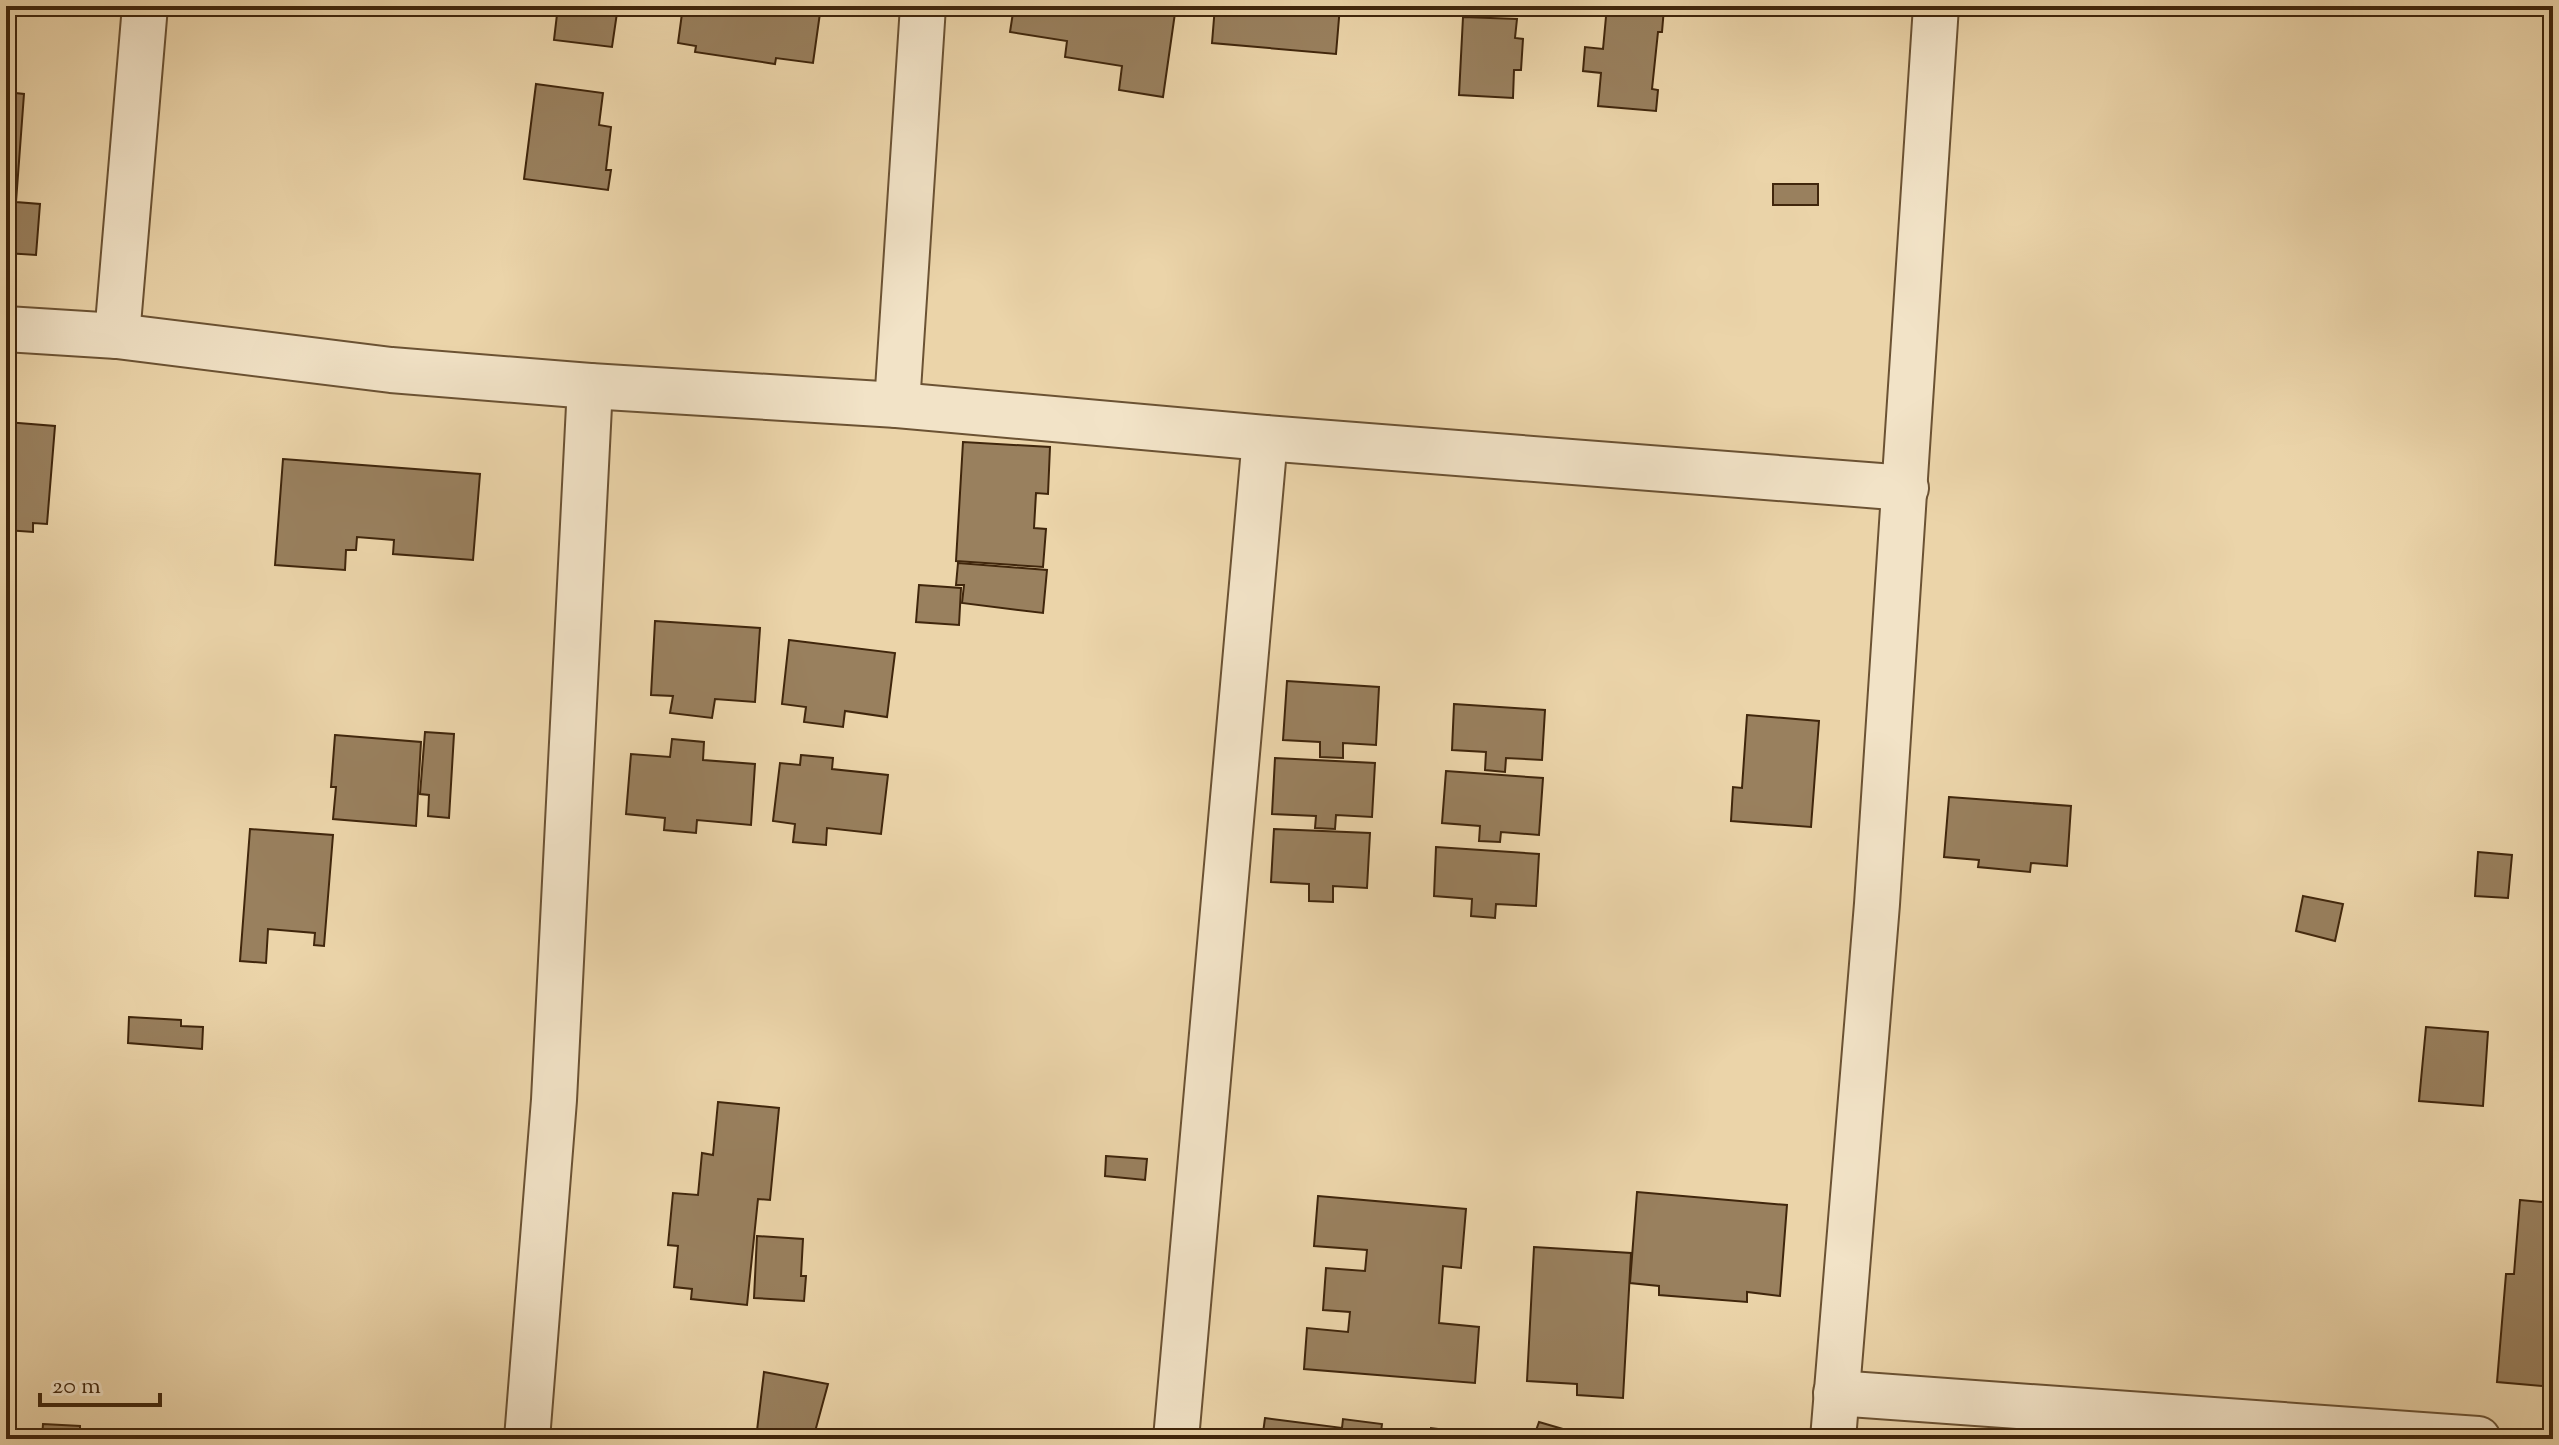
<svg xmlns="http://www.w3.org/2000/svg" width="2559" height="1445" font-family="'Sorts Mill Goudy',serif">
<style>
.building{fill:#99805e;stroke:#40260c;stroke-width:2}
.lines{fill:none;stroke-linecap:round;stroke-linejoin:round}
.street-casing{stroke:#6b5233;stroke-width:48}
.street{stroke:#f2e3c7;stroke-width:44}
</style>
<rect width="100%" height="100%" fill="#ebd4a9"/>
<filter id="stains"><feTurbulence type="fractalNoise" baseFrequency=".0025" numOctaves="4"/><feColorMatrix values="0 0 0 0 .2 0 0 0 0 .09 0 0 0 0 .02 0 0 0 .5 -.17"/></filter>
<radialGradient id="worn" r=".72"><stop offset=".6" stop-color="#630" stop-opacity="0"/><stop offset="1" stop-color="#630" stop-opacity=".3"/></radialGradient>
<g class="building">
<path d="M558,6H618L612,47L554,40Z"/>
<path d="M683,6H821L813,63L776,58L775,64L695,52L696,46L678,43Z"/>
<path d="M1014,6H1176L1163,97L1119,90L1122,66L1065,57L1067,41L1010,32Z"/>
<path d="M1215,6H1340L1336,54L1212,43Z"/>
<path d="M1465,6H1519V16L1464,13Z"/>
<path d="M1607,6H1660L1664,8L1662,32H1658L1652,89L1658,90L1656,111L1598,106L1601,73L1583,71L1585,47L1603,49Z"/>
<path d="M1463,17L1517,19L1515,38L1523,39L1521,70H1514L1513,98L1459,95Z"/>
<path d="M536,84L603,93L599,125L611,127L606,170H611L608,190L524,179Z"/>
<path d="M6,92L24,94L16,202L40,204L36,255L6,253Z"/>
<rect x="1773" y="184" width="45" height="21"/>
<path d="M6,422L55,426L47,524L33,523V532L6,530Z"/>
<path d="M963,442L1050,447L1048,494L1036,493L1034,528L1046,529L1043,567L956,561Z"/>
<path d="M283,459L480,474L473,560L393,554L394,540L357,537L356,550H346L345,570L275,565Z"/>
<path d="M958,563L1047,570L1043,613L962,603L964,585H956Z"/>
<path d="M919,585L961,588L959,625L916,622Z"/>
<path d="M655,621L760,628L755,702L715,699L712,718L670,713L673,696L651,695Z"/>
<path d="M789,640L895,653L887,717L845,711L843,727L804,722L806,707L782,704Z"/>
<path d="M1287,681L1379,687L1376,745L1343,743V758L1320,757V742L1283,740Z"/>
<path d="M1454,704L1545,710L1542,760L1506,758L1505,772L1485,770L1486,752L1452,750Z"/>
<path d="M1747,715L1819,721L1811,827L1731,821L1733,787L1742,788Z"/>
<path d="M425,732L454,734L449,818L428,816L429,795L420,794Z"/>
<path d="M335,735L421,742L416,826L333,819L336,787H331Z"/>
<path d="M672,739L704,742L703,760L755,764L751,825L697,820L696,833L664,830L665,818L626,814L631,754L670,757Z"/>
<path d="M801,755L833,758L832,769L888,775L881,834L827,828L826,845L793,842L795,824L773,821L780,763L800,765Z"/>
<path d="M1275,758L1375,763L1372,817L1336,815L1335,829L1315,828L1316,816L1272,814Z"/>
<path d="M1446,771L1543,778L1539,835L1501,832L1500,842L1479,841L1480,826L1442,823Z"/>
<path d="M1949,797L2071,806L2067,866L2031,863L2030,872L1978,867L1979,860L1944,857Z"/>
<path d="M250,829L333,835L324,946L314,945L315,933L268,929L266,963L240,961Z"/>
<path d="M1274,829L1370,833L1367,888L1333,886V902L1309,901V884L1271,882Z"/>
<path d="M1436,847L1539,854L1536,906L1496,904L1495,918L1471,916L1472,899L1434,896Z"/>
<path d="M2478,852L2512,855L2508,898L2475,896Z"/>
<path d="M2303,896L2343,904L2335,941L2296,931Z"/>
<path d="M129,1017L181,1020V1026L203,1027L202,1049L128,1043Z"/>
<path d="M2426,1027L2488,1032L2483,1106L2419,1101Z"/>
<path d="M718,1102L779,1108L770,1200L758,1199L747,1305L691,1299L692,1289L674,1287L678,1246L668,1245L673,1193L698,1195L702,1153L713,1155Z"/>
<path d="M1106,1156L1147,1159L1145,1180L1105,1176Z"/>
<path d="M1637,1192L1787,1205L1780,1296L1747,1292V1302L1659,1295V1286L1630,1283Z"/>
<path d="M1318,1196L1466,1209L1461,1268L1443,1266L1439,1323L1479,1327L1475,1383L1304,1369L1307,1328L1348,1332L1350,1312L1323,1310L1326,1268L1365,1271L1367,1250L1314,1246Z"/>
<path d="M2520,1200L2553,1203V1387L2497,1382L2506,1274H2514Z"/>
<path d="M757,1236L803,1239L801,1276H806L804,1301L754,1298Z"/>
<path d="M1534,1247L1631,1253L1623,1398L1577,1395V1384L1527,1381Z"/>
<path d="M764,1372L828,1384L813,1439H756Z"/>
<path d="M1265,1418L1342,1428L1343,1419L1382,1424L1381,1432L1430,1439L1431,1428L1464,1432L1463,1439H1243L1244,1431L1263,1433Z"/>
<path d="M1539,1422L1597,1439H1533Z"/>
<path d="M43,1424L80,1426V1436L123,1439H42Z"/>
</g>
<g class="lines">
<g class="street-casing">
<g id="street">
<path d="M6,329L117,336L391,370L590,386L897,405L1265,438L1906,488"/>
<path d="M117,336L145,6"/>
<path d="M897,405L923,6"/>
<path d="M1836,1393L2478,1439"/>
<path d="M527,1439L554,1100L590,386"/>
<path d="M1176,1439L1265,438"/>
<path d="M1833,1439L1877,904L1936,6"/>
</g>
</g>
<use href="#street" class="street"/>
</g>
<rect width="2559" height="1445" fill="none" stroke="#ebd4a9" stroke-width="32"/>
<rect x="8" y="8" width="2543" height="1429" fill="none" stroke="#40260c" stroke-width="4"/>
<rect x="16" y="16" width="2527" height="1413" fill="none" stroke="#40260c" stroke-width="2"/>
<path d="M40 1393v12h120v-12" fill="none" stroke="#40260c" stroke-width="4"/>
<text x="52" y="1393" font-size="24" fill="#40260c" stroke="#f2e3c7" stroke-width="6" paint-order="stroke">20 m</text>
<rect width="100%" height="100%" filter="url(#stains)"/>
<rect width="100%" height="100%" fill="url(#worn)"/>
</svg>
